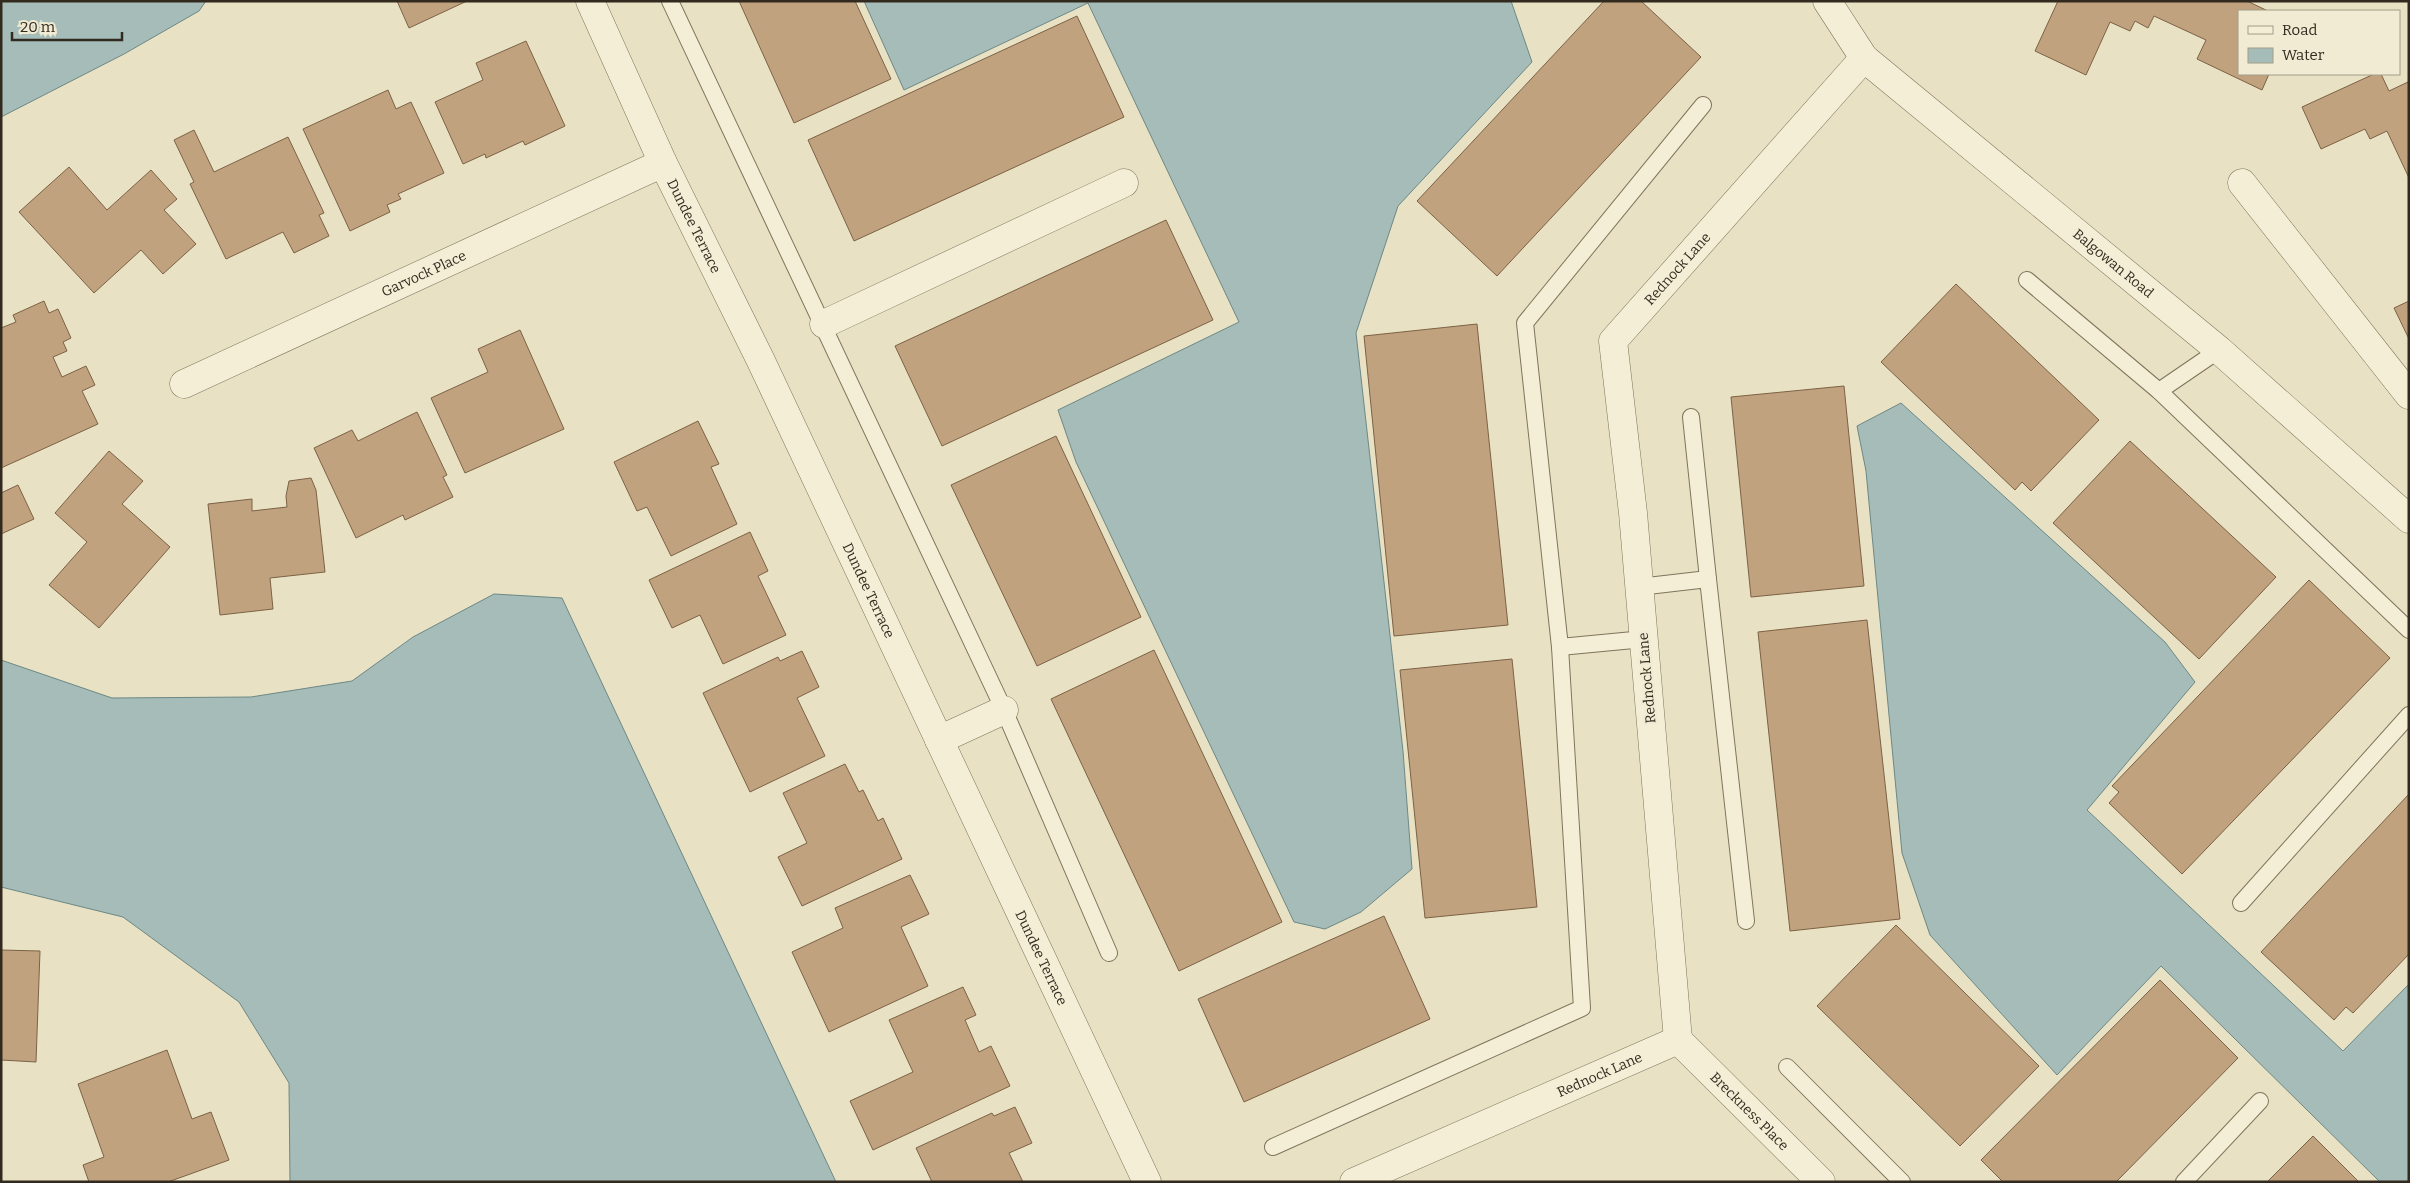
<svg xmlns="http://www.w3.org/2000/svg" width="2410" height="1183" font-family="Bitter,serif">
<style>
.water{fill:#a5bcb8;stroke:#6d8885}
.building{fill:#c1a27e;stroke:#7c6245}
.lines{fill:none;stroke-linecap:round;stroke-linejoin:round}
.service-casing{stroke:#80745d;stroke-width:18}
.minor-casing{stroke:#80745d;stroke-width:29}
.service{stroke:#f4eed6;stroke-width:16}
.minor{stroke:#f4eed6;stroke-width:28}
.labels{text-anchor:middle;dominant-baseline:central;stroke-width:5;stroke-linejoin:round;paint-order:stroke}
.street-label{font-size:14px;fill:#322a1f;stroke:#f0ebd2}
</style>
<rect width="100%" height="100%" fill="#e8e1c4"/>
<g class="water">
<path d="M1,1H206L199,11L124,54L1,117Z"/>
<path d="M864,1H1511L1532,62L1398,206L1356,333L1403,751L1412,869L1361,912L1325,929L1294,922L1076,462L1058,410L1239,322L1088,3L904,90Z"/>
<path d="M1901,403L2165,642L2195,682L2087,810L2343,1051L2409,984V1182H2380L2161,966L2057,1075L1930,935L1902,853L1866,471L1857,426Z"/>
<path d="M494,594L562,598L836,1182H290L289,1083L239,1002L123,917L1,887V660L112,698L251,697L352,681L413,637Z"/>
</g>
<g class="building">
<path d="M397,1H467L409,28Z"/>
<path d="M739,1H855L891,79L794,123Z"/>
<path d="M1604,1H1641L1701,57L1497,276L1417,201Z"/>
<path d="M2058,1H2247L2268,11H2239V74H2269L2262,90L2197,59L2206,40L2154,16L2148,28L2135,21L2130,31L2110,22L2086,75L2035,51Z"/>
<path d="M1077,16L1124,117L854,241L808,140Z"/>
<path d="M526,41L565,126L525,145L523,141L486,158L485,154L463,164L435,102L483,80L476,63Z"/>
<path d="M2374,74H2381L2389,91L2408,82L2409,84V178L2387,131L2370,139L2365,129L2321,149L2302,107Z"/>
<path d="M388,90L396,109L411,102L444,173L398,194L401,199L387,205L390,212L350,231L303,129Z"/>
<path d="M194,130L214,172L288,137L324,213L319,215L329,236L294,253L283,232L226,259L190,184L194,182L174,140Z"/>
<path d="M69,167L107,210L151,170L177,199L164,210L196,244L163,274L141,250L94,293L19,212Z"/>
<path d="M1166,220L1213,320L942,446L895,346Z"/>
<path d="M1956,284L2099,420L2031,491L2022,482L2015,490L1881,362Z"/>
<path d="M44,301L49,313L58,309L71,338L63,342L67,351L53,357L62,377L86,366L95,385L82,391L98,424L1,468V328L16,322L13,315Z"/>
<path d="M2409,301V339L2394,308Z"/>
<path d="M1477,324L1508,625L1394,636L1364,336Z"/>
<path d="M520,330L564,429L465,473L431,398L488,372L478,349Z"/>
<path d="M1844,386L1864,586L1751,597L1731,397Z"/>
<path d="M417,412L447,475L443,477L453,497L405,520L403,515L356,538L314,448L352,430L358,441Z"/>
<path d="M698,421L719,464L711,467L737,524L671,556L647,507L637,511L614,462Z"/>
<path d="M1056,436L1141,617L1037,666L951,485Z"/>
<path d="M2130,441L2276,577L2199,659L2053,523Z"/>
<path d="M109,451L143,481L122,504L170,547L99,628L49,585L87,542L55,513Z"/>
<path d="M311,478L316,490L325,572L270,578L273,609L220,615L208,504L252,499V511L287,507L286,496L289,481Z"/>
<path d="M18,485L34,519L1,534V493Z"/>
<path d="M750,532L768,571L758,576L786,635L723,664L700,615L672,628L649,580Z"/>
<path d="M2309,580L2390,658L2182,874L2109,803L2119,792L2112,786Z"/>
<path d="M1867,620L1900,919L1790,931L1758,632Z"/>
<path d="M1154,650L1282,922L1179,971L1051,699Z"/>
<path d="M802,651L819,687L797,698L825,756L750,792L703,693L778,657L780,661Z"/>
<path d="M1512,659L1537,907L1425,918L1400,670Z"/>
<path d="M845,764L859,792L863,790L878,821L883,818L902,859L802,906L778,857L807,843L783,793Z"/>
<path d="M2409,794V954L2353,1013L2346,1007L2334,1020L2261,952Z"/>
<path d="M910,875L929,914L901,927L928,986L829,1032L792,952L843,928L835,908Z"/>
<path d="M1384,916L1430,1019L1244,1102L1198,999Z"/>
<path d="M1896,925L2039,1066L1960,1146L1817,1006Z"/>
<path d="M1,950L40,951L36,1062L1,1060Z"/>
<path d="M2160,980L2238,1058L2116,1182H2003L1981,1160Z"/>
<path d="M963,987L976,1015L965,1020L979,1052L991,1046L1010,1086L873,1150L850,1101L913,1072L889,1020Z"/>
<path d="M167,1050L192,1119L211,1112L229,1160L168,1182H89L83,1165L104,1157L78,1084Z"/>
<path d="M1015,1107L1032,1143L1009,1153L1023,1182H932L916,1148L992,1113L994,1116Z"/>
<path d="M2313,1136L2359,1182H2267Z"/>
</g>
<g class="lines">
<g class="service-casing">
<g id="service">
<path d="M670,1L1004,710L1109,953"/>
<path d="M2027,280L2159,391L2409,630"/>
<path d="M2159,391L2219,350"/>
<path d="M1691,417L1708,579"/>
<path d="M1639,587L1708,579L1746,921"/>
<path d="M1644,639L1560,647L1525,323L1703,105"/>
<path d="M2241,903L2409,715"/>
<path d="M1787,1067L1902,1182"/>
<path d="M1273,1147L1582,1008L1560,647"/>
<path d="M2184,1182L2260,1101"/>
</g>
</g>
<g class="minor-casing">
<g id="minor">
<path id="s1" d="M590,1L663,163L761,361L1147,1182"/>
<path id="s2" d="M1827,1L1864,58L2219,350L2409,519"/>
<path d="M2242,183L2409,395"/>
<path d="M824,324L1124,183"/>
<path id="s3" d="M184,384L663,163"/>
<path d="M939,740L1004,710"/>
<path id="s4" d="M1678,1040L1633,513L1613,341L1864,58"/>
<path id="s5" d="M1678,1040L1821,1182"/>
<path id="s6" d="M1354,1182L1678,1040"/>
</g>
</g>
<use href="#service" class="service"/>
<use href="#minor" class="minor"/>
</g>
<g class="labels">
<g class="street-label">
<text stroke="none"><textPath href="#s1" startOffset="248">Dundee Terrace</textPath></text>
<text stroke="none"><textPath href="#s2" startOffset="391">Balgowan Road</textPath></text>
<text stroke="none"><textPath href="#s4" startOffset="799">Rednock Lane</textPath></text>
<text stroke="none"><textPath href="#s3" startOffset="264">Garvock Place</textPath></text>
<text stroke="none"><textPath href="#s1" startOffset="652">Dundee Terrace</textPath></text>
<text transform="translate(1647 678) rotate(-95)">Rednock Lane</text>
<text stroke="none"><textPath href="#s1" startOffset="1058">Dundee Terrace</textPath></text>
<text stroke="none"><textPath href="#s6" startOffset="268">Rednock Lane</textPath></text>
<text stroke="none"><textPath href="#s5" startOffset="101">Breckness Place</textPath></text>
</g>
</g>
<rect width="2410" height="1183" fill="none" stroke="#322a1f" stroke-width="5"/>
<rect x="2238" y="10" width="162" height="65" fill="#f0ebd2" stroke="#a49e8a"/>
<rect x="2248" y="26" width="25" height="8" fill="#f4eed6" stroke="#a49e8a"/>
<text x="2282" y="35" font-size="15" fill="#322a1f">Road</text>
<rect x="2248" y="48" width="25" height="15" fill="#a5bcb8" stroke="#a49e8a"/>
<text x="2282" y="60" font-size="15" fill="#322a1f">Water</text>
<path d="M12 32v8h110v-8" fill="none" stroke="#322a1f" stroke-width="2.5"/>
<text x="20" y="32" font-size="15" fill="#322a1f" stroke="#f0ebd2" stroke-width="4" paint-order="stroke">20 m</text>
</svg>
